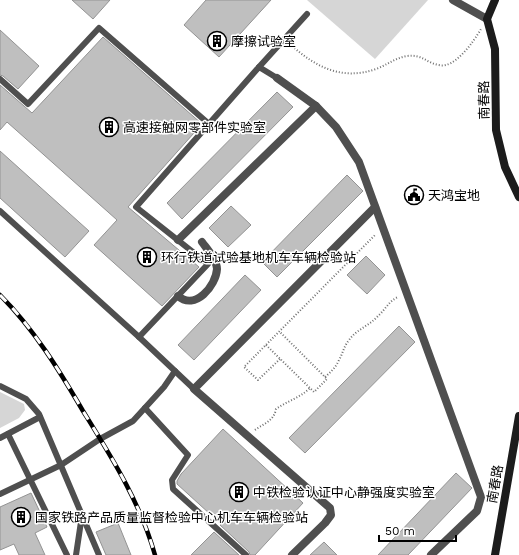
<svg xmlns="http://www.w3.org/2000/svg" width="519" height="555" font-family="'Work Sans','Noto Sans SC',sans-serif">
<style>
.green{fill:#d6d6d6}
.building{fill:#bfbfbf;stroke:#939393}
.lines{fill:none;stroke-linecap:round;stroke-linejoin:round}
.path{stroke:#717171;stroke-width:2;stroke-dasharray:1 2;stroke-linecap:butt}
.lane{stroke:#4f4f4f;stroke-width:6}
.street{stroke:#4f4f4f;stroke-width:8}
.secondary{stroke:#1c1c1c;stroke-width:8}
.rail-casing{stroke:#000;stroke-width:4.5}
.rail{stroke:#fff;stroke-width:3;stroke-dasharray:9;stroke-linecap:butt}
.labels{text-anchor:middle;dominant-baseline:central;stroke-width:3;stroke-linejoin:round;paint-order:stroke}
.poi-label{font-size:13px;fill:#000;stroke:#fff;text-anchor:start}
.street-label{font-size:13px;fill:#000;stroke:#fff}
</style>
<rect width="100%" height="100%" fill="#fff"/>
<g class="green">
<path d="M307,0H428L375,59Z"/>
<path d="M0,392L24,404L25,410L19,418L0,428Z"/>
</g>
<g class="building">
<path d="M72,0H110L93,19Z"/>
<path d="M206,0H271L219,57L184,25Z"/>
<path d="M0,30L39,66L18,89L3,76L0,75Z"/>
<path d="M103,37L202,124L128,207L199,267L162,306L94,245L117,220L7,122L0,130V85L32,113Z"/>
<path d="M277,92L293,107L182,219L167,203Z"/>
<path d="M0,151L89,231L65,257L0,198Z"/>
<path d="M347,175L363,191L277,277L262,262Z"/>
<path d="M231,206L251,225L228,247L209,228Z"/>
<path d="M366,256L385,275L367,294L347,275Z"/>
<path d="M245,275L261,290L194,360L178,345Z"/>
<path d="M399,326L415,342L305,453L289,438Z"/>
<path d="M223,429L303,503L255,555H250L249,552L220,525L221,524L177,484V481L181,474Z"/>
<path d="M456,473L472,488L408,555H378Z"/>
<path d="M31,493L47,527L35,533L45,555H19L14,544L0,550V507Z"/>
<path d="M118,523L131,555H106L96,532Z"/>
<path d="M214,532L239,555H191Z"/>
<path d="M324,542L337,555H310Z"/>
</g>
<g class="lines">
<g class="path">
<path d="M290,44C315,67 342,81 376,69C387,65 395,58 407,56C423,54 426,63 439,65C455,69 474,41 481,29"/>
<path d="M266,345L314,392L327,379L280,332"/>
<path d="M280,359L258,380L244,367L376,234"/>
<path d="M325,377C331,372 336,367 339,360C343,353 344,346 349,340C357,329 369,326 378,316C385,310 389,301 398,297"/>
<path d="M255,430C263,424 274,421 276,409C287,401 300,398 310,388"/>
</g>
<g class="lane">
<path d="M259,67L307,14"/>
<path d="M0,79L28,104L99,28L209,124"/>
<path d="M0,211L139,337L194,389"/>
<path d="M139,337L208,264L136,207L259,67L277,78"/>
<path d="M0,386L26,399L39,414L99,555"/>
<path d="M145,408L188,455L172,480L173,489L246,555"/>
<path d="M8,434L67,555"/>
<path d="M0,438L40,417"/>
<path d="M0,494L61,465L100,439L133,421L164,387L175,371"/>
<path d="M76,555L82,515"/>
</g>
<g class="street">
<path d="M453,0L487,19"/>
<path d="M277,78L316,106L336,127L359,162L481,497L477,511L431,555"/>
<path d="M178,240L316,106"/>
<path d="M178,296C195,311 216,286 217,269C217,260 207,249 202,242"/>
<path d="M292,555L325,523L331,515L330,508L194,389L375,207"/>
</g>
<g class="secondary">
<path d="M495,0L487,19L495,49L496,130L505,167L519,197"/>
<path d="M495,555L519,416"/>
</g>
<g class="rail-casing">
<path id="rail" d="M0,295C34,329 59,370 83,411C112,458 140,502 155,555"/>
</g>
<use href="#rail" class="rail"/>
</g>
<defs>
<g id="building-ring" transform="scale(1)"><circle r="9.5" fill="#fff" stroke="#000" stroke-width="1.5"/><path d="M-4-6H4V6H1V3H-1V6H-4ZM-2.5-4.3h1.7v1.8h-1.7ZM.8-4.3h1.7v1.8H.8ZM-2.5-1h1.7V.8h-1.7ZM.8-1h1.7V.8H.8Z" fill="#000"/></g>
<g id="civic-ring" transform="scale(1)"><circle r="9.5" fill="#fff" stroke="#000" stroke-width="1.5"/><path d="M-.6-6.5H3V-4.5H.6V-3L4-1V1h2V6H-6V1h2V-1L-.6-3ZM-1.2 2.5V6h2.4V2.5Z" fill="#000"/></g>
</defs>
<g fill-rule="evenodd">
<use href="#building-ring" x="217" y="41"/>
<use href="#building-ring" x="109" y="127"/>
<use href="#civic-ring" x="414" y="195"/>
<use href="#building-ring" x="147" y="257"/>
<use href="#building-ring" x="239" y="492"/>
<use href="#building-ring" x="21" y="517"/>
</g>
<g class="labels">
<g class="poi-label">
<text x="231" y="41">摩擦试验室</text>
<text x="123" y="127">高速接触网零部件实验室</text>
<text x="428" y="195">天鸿宝地</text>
<text x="161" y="257">环行铁道试验基地机车车辆检验站</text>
<text x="253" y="492">中铁检验认证中心静强度实验室</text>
<text x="35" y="517">国家铁路产品质量监督检验中心机车车辆检验站</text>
</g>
<g class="street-label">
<text transform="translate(484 100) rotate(-91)">南春路</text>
<text transform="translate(495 484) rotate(-80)">南春路</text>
</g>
</g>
<path d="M379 535v6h77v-6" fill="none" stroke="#000000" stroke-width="2"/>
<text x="385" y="535" font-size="12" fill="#000000" stroke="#ffffff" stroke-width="3" paint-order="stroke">50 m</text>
</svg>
